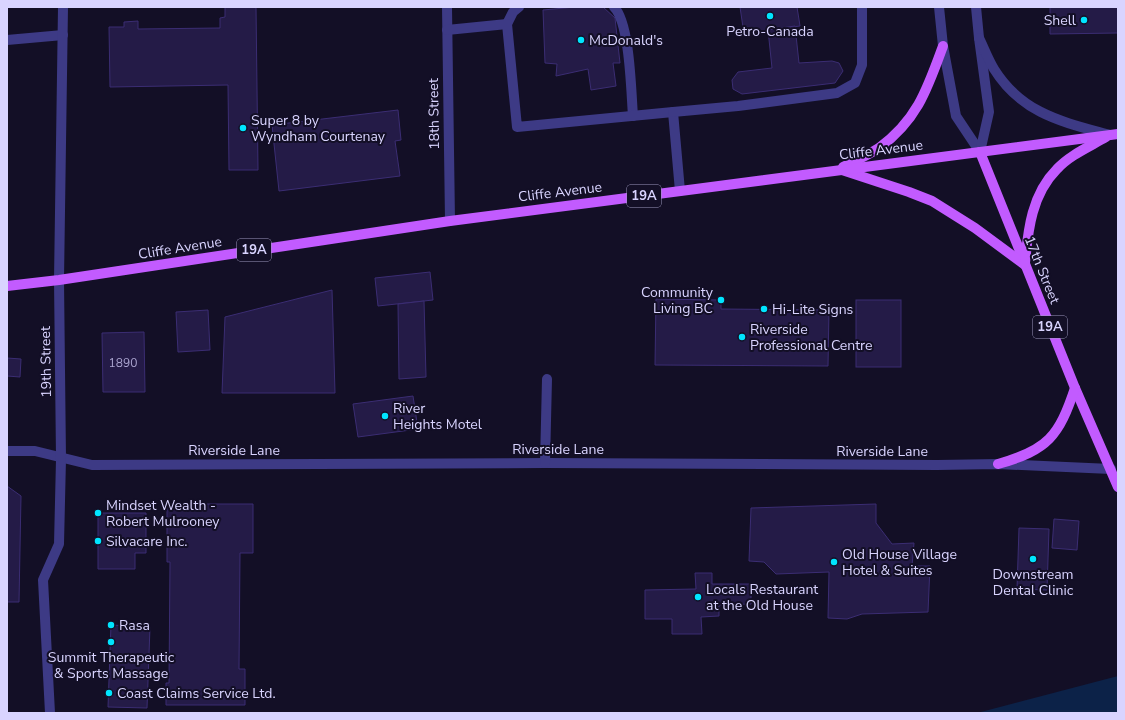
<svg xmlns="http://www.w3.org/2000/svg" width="1125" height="720" font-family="'Nunito Sans',sans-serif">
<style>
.water{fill:#0c2248}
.building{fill:#241b47;stroke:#3b2d73}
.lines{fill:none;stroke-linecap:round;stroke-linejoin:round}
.minor{stroke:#3d3a85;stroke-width:10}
.major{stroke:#c25bff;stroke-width:10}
.poi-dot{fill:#00e5ff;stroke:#130f26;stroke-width:1.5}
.labels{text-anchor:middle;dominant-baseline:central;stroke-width:4;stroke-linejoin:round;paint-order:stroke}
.number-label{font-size:12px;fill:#aca6d1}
.shield{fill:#130f26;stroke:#9e99be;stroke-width:1}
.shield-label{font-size:13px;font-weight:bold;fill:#d9d4ff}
.poi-label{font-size:14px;fill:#d9d4ff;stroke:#130f26;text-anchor:start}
.street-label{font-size:14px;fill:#d9d4ff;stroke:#130f26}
</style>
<rect width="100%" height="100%" fill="#130f26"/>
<path class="water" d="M1118,676V713H977Z"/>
<g class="building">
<path d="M225,7H256L258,170H229L228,85L110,87L109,27H124V22L138,21V29L220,28V18L225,17Z"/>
<path d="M575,7H603L615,18L620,63H613L616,86L591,90L588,69L556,76L557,64L545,63L543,10Z"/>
<path d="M740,7H797L800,26L744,34Z"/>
<path d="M1050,7H1118V33L1050,34Z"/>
<path d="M795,26L799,63L832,61L839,63L843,71L835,83L742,94L733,89L732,80L738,72L772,68L768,30Z"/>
<path d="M398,110L401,140L395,141L400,176L279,191L272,125Z"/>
<path d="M430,272L433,300L378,306L375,278Z"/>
<path d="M332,290L335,393H222L225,317Z"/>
<path d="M656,299L721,300V309L829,310L828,366L655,365Z"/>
<rect x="856" y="300" width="45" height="67"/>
<path d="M424,301L426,377L399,379L398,304Z"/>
<path d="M208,310L210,350L178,352L176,312Z"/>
<path d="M144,332L145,392H103L102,333Z"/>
<path d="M7,358L21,359L20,377L7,376Z"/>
<path d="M413,396L418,429L358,437L353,404Z"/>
<path d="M7,486L21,496L19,602H7Z"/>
<path d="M167,504H253V553H240L239,669H245V705H166V683H169L170,562H167Z"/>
<path d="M876,504V523L892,544L914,543L912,566H930L928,612L862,614L847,619L828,618L829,572L776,574L764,562L749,561L751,508Z"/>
<path d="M98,513H146V553H135V569H98Z"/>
<path d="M1054,519L1079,521L1077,550L1052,548Z"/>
<path d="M1019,528L1049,529L1047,590L1017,589Z"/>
<path d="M695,573H712V584H751V604L719,605V616L701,617L702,634H672V619H645V590L696,589Z"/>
<path d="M111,625L150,627L147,708L108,707Z"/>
</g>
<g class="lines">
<g class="minor">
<path d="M447,7L450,221"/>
<path d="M614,7C630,23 631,91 633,116"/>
<path d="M939,7L943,46L956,116L980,152"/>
<path d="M976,7L979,38L989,112L980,152"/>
<path d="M507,24L513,12L519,7"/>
<path d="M447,30L507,24L517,127L673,112L680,191"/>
<path d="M979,38C984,48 988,59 994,69C1022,114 1063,122 1110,135"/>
<path d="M7,40L63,35"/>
<path d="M673,112L738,106L837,93L855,83L862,65V7"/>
<path d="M7,451H35L92,465L545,463L937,465L998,464L1111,469"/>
<path d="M545,463L547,379"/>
<path d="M50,713L43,580L59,544L61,459L59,280L63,7"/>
</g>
<g class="major">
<path d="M980,152L1075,388L1118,487"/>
<path d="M843,167C855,161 868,155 879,148C917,120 927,90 943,46"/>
<path d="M842,170L909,192L932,201L975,228L1025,265"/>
<path d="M1025,263C1028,229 1032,194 1057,169C1070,155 1089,147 1106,137"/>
<path d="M7,286L59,280L450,221L1118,134"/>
<path d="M998,464C1048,450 1059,436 1075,388"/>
</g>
</g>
<g class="poi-dot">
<circle cx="770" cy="16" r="4"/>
<circle cx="1084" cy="20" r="4"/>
<circle cx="581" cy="40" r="4"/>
<circle cx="243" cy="128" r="4"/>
<circle cx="721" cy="300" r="4"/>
<circle cx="764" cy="309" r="4"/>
<circle cx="742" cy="337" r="4"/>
<circle cx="385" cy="416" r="4"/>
<circle cx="98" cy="513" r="4"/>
<circle cx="98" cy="541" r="4"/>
<circle cx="1033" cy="559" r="4"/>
<circle cx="834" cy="562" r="4"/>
<circle cx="698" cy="597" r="4"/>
<circle cx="111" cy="625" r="4"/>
<circle cx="111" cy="642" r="4"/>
<circle cx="109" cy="693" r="4"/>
</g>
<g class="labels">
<g class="number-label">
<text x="123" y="363">1890</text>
</g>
<g class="shield">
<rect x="627" y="185" width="34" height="22" rx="3"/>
<rect x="237" y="239" width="34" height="22" rx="3"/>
<rect x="1033" y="316" width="34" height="22" rx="3"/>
</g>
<g class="shield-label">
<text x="644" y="196">19A</text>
<text x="254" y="250">19A</text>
<text x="1050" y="327">19A</text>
</g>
<g class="poi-label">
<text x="1076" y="20" text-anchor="end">Shell</text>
<text x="770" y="31" text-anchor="middle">Petro-Canada</text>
<text x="589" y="40">McDonald's</text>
<text x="251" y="120">Super 8 by<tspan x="251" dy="16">Wyndham Courtenay</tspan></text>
<text x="713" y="292" text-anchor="end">Community<tspan x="713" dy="16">Living BC</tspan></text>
<text x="772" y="309">Hi-Lite Signs</text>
<text x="750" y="329">Riverside<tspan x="750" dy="16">Professional Centre</tspan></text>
<text x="393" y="408">River<tspan x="393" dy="16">Heights Motel</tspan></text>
<text x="106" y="505">Mindset Wealth -<tspan x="106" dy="16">Robert Mulrooney</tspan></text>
<text x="106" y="541">Silvacare Inc.</text>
<text x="842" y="554">Old House Village<tspan x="842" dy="16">Hotel &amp; Suites</tspan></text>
<text x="1033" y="574" text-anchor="middle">Downstream<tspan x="1033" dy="16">Dental Clinic</tspan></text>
<text x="706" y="589">Locals Restaurant<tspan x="706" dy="16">at the Old House</tspan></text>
<text x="119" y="625">Rasa</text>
<text x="111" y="657" text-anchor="middle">Summit Therapeutic<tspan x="111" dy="16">&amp; Sports Massage</tspan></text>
<text x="117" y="693">Coast Claims Service Ltd.</text>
</g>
<g class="street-label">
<text transform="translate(434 114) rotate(-91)">18th Street</text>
<text transform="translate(881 150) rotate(-7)">Cliffe Avenue</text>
<text transform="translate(560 192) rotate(-7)">Cliffe Avenue</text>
<text transform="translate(180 248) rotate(-9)">Cliffe Avenue</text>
<text transform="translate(1042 270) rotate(68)">17th Street</text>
<text transform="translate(46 362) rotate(-91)">19th Street</text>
<text x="558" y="449">Riverside Lane</text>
<text x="234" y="450">Riverside Lane</text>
<text x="882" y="451">Riverside Lane</text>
</g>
</g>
<rect width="1125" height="720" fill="none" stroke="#d9d4ff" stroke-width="16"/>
</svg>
